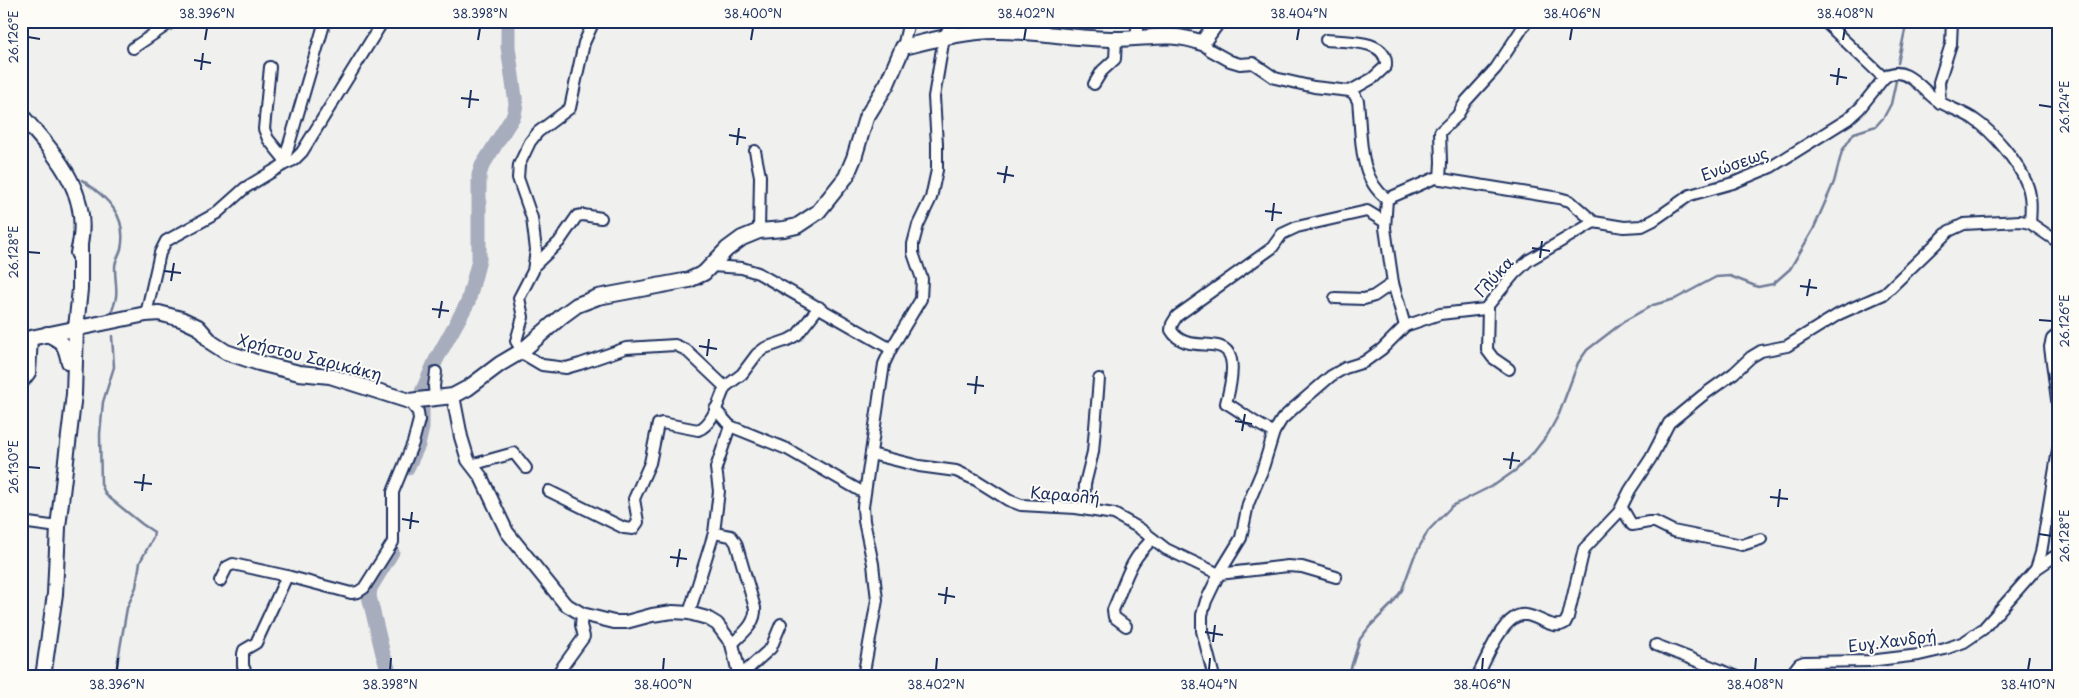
<svg xmlns="http://www.w3.org/2000/svg" width="2079" height="698" font-family="'Playpen Sans',sans-serif">
<style>
.lines{fill:none;stroke-linecap:round;stroke-linejoin:round}
.stream{stroke:#6f7b97;stroke-width:2.5}
.river{stroke:#a7adbd;stroke-width:15}
.minor-casing{stroke:#1b2f5e;stroke-width:14}
.tertiary-casing{stroke:#1b2f5e;stroke-width:16}
.secondary-casing{stroke:#1b2f5e;stroke-width:18}
.minor{stroke:#fdfcf7;stroke-width:10}
.tertiary{stroke:#fdfcf7;stroke-width:12}
.secondary{stroke:#fdfcf7;stroke-width:14}
.ticks{fill:none;stroke:#1b2f5e;stroke-width:2}
.labels{text-anchor:middle;dominant-baseline:central;stroke-width:4;stroke-linejoin:round;paint-order:stroke}
.street-label{font-size:16px;fill:#1b2f5e;stroke:#fdfcf7}
.neatline{fill:none;stroke:#1b2f5e;stroke-width:2}
.ticks-label{font-size:12px;text-anchor:middle;fill:#1b2f5e}
</style>
<rect width="100%" height="100%" fill="#f0f0ee"/>
<filter id="ink" filterUnits="userSpaceOnUse"><feTurbulence type="fractalNoise" baseFrequency=".02" numOctaves="2"/><feDisplacementMap in="SourceGraphic" scale="10" xChannelSelector="R" yChannelSelector="G"/><feConvolveMatrix kernelMatrix="1 2 1 2 8 2 1 2 1" color-interpolation-filters="sRGB"/></filter>
<g filter="url(#ink)">
<g class="lines">
<g class="stream">
<path d="M21,59L28,99"/>
<path d="M1898,63L1907,21"/>
<path d="M82,180C107,197 128,216 121,249C119,256 115,260 115,267C115,288 120,292 111,313"/>
<path d="M112,336L114,367L103,402L100,434L101,484L106,495L142,524L154,532L153,538L140,562L136,587L127,608L115,677"/>
<path d="M1348,677L1360,639L1370,626L1392,604L1402,590L1414,557L1428,531L1452,506L1496,484L1516,470L1534,452L1548,434L1559,414L1578,363L1587,350L1626,320L1653,305L1675,299L1716,277L1730,276L1758,287L1773,284L1790,269L1813,230L1834,182L1842,151L1854,133L1876,126L1884,117L1891,104L1896,81"/>
</g>
<g class="river">
<path d="M407,468L418,445L422,428V392L436,360L468,302L479,260V175L482,166L514,115L516,104L508,47V21"/>
<path d="M391,677L383,654L369,596L370,588L392,552"/>
</g>
<g class="minor-casing">
<g id="minor">
<path d="M1824,21L1884,78"/>
<path d="M1136,37L1138,21"/>
<path d="M1326,40C1344,42 1388,38 1386,66L1373,78L1350,91"/>
<path d="M1202,43L1210,50L1230,61L1240,64L1253,63L1275,78L1314,87L1350,91L1354,94L1358,101C1362,134 1357,177 1387,199"/>
<path d="M903,47L909,21"/>
<path d="M133,48L173,21"/>
<path d="M270,67L264,129L268,139L285,160"/>
<path d="M1094,84L1102,71L1115,59L1116,39"/>
<path d="M1940,103L1939,82L1951,44L1952,21"/>
<path d="M755,151L760,176L759,231"/>
<path d="M283,165L294,160L302,152L383,21"/>
<path d="M1440,179L1441,162L1440,132L1457,116L1466,101L1496,68L1527,21"/>
<path d="M1387,199L1435,178L1559,198L1570,201L1594,222L1624,227L1642,226L1654,220L1690,195L1733,183L1771,167L1848,119L1860,108L1884,78C1903,62 1921,88 1935,99C1947,108 1963,111 1975,120C1993,132 2018,162 2026,182C2032,195 2031,209 2030,223"/>
<path d="M534,266L559,242L577,216L583,215L601,218"/>
<path d="M711,266L742,268L758,273L891,349"/>
<path d="M1335,298L1364,299L1374,296L1393,283"/>
<path d="M1488,308L1487,350L1493,358L1509,369"/>
<path d="M146,314L160,253L166,241L217,213L245,188L283,165L325,21"/>
<path d="M1405,326L1440,314L1485,309L1514,274L1529,260L1594,222"/>
<path d="M2058,334L2052,339L2050,347L2058,407"/>
<path d="M522,351L516,341L523,317L519,298L533,271L536,250L532,218L518,178L519,165L530,142L538,132L570,108L584,43L594,21"/>
<path d="M520,352L542,365L566,368L580,364L626,348L675,345L686,350L725,387C719,400 713,425 698,430L662,423L658,424L650,463L634,499L638,522L633,529L624,528L549,491"/>
<path d="M21,385L30,373L32,337"/>
<path d="M725,387L742,374L757,354L765,348L788,340L797,335L819,307"/>
<path d="M435,399L434,386L436,372"/>
<path d="M715,409L730,426L787,449L864,493"/>
<path d="M1274,432C1257,426 1242,412 1226,403C1251,312 1191,365 1171,330L1172,324L1177,316L1272,248L1282,234L1297,227L1367,211L1385,222"/>
<path d="M871,454L919,466L956,471L976,480L1008,500L1021,505L1076,508L1114,514L1139,528L1166,549L1219,574L1288,566L1302,567L1336,577"/>
<path d="M471,465L514,453L526,468"/>
<path d="M1622,508L1632,525L1649,522H1655L1673,531L1742,545L1761,539"/>
<path d="M1084,509L1085,484L1093,452L1099,379"/>
<path d="M21,522L58,527"/>
<path d="M714,533L731,536L736,543L755,608C756,624 743,633 732,644"/>
<path d="M2036,569L2041,553L2058,450"/>
<path d="M220,581L227,567L233,564L287,576"/>
<path d="M689,613L714,533L719,491L716,468L730,426"/>
<path d="M1126,626L1114,617L1113,610C1126,581 1128,561 1153,539"/>
<path d="M1656,645L1738,677"/>
<path d="M248,677L243,666V654L244,650L256,643L287,576L351,593L358,592L364,588L393,542V492L413,443L419,420L418,412L409,401"/>
<path d="M555,677L584,637L581,625L582,614"/>
<path d="M739,677L771,648L781,624"/>
<path d="M863,677L877,600L873,564L864,521L863,507L884,364L891,349L921,299L922,279L913,253V244L918,225L931,198L937,170V144L934,97L944,37L949,28L958,21"/>
<path d="M1214,677L1202,631V615L1206,601L1219,574L1241,538L1248,504L1262,471L1274,432L1282,419L1295,407L1331,376L1345,368L1364,362L1382,349L1405,326L1393,283L1385,228L1387,199"/>
<path d="M1477,677C1486,660 1498,628 1514,618C1530,606 1550,633 1565,623L1568,617L1584,549L1619,512L1630,490L1651,458L1669,423L1702,396L1734,373L1751,357L1761,351L1787,346L1839,314L1884,294L1949,231L1964,224L2020,221L2030,223L2058,242"/>
<path d="M1789,677L1799,664L1804,662L1869,661L1919,655L1945,649L1964,642L1983,629L2036,569L2058,554"/>
</g>
</g>
<g class="tertiary-casing">
<path id="tertiary" d="M453,396L461,437L468,460L481,477L507,532L565,604L582,614L614,622H626L652,615L673,612L689,613L707,618L717,624L732,644L740,677"/>
</g>
<g class="secondary-casing">
<g id="secondary">
<path d="M21,115C56,155 94,195 78,253"/>
<path d="M47,334C64,342 65,344 69,362"/>
<path d="M21,340L146,314L159,313L181,319L198,327L212,343L226,352L259,363L299,373L330,376L409,401L453,396L468,388L500,364L522,351L562,316L577,305L598,297L689,280L704,273L727,249L742,238L759,231L784,229L797,226L818,212L846,177L854,158L866,118L887,84L903,47C933,40 966,31 997,31C1037,31 1076,39 1116,39C1148,39 1171,31 1202,43L1218,21"/>
<path d="M43,677L55,594L58,527L74,394L76,328L80,289V244"/>
</g>
</g>
<use href="#minor" class="minor"/>
<use href="#tertiary" class="tertiary"/>
<use href="#secondary" class="secondary"/>
</g>
</g>
<path class="ticks" d="M28,37L40,39M205,40L207,28M478,40L480,28M751,40L753,28M1024,40L1026,28M1297,40L1299,28M1570,40L1572,28M1843,40L1845,28M194,60L211,63M201,70L203,53M1830,75L1847,78M1837,85L1839,68M461,98L479,100M2039,105L2052,107M469,108L471,90M729,135L746,138M737,145L739,128M997,173L1014,176M1004,183L1007,166M1265,211L1282,213M1272,221L1274,203M1532,248L1550,251M28,252L40,253M1540,258L1542,241M164,271L181,273M171,281L174,263M1800,286L1817,288M1807,296L1810,279M432,309L449,311M439,318L442,301M2039,320L2052,321M699,346L717,349M707,356L709,339M967,384L984,386M975,394L977,376M1235,421L1252,424M1242,431L1245,414M1503,459L1520,461M28,467L40,468M1510,469L1513,452M134,482L152,484M142,491L144,474M1770,497L1788,499M1778,507L1780,489M402,519L419,522M410,529L412,512M2039,534L2052,536M670,557L687,559M677,567L680,549M938,594L955,597M945,604L947,587M1205,632L1223,635M1213,642L1215,625M117,670L118,658M390,670L391,658M663,670L664,658M936,670L937,658M1209,670L1210,658M1482,670L1483,658M1755,670L1756,658M2028,670L2030,658"/>
<g class="labels">
<g class="street-label">
<text transform="translate(1734 163) rotate(-20)">Ενώσεως</text>
<text transform="translate(1493 276) rotate(-47)">Γλύκα</text>
<text transform="translate(310 356) rotate(14)">Χρήστου Σαρικάκη</text>
<text transform="translate(1065 494) rotate(5)">Καραολή</text>
<text transform="translate(1892 640) rotate(-7)">Ευγ.Χανδρή</text>
</g>
</g>
<rect width="2079" height="698" fill="none" stroke="#fdfcf7" stroke-width="55"/>
<rect x="28" y="28" width="2024" height="642" class="neatline"/>
<g class="ticks-label">
<text x="207" y="18">38.396°N</text>
<text x="480" y="18">38.398°N</text>
<text x="753" y="18">38.400°N</text>
<text x="1026" y="18">38.402°N</text>
<text x="1299" y="18">38.404°N</text>
<text x="1572" y="18">38.406°N</text>
<text x="1845" y="18">38.408°N</text>
<text transform="translate(14 37) rotate(-90)" y="4">26.126°E</text>
<text transform="translate(2065 107) rotate(-90)" y="4">26.124°E</text>
<text transform="translate(14 252) rotate(-90)" y="4">26.128°E</text>
<text transform="translate(2065 321) rotate(-90)" y="4">26.126°E</text>
<text transform="translate(14 467) rotate(-90)" y="4">26.130°E</text>
<text transform="translate(2065 536) rotate(-90)" y="4">26.128°E</text>
<text x="117" y="689">38.396°N</text>
<text x="390" y="689">38.398°N</text>
<text x="663" y="689">38.400°N</text>
<text x="936" y="689">38.402°N</text>
<text x="1209" y="689">38.404°N</text>
<text x="1482" y="689">38.406°N</text>
<text x="1755" y="689">38.408°N</text>
<text x="2028" y="689">38.410°N</text>
</g>
</svg>
